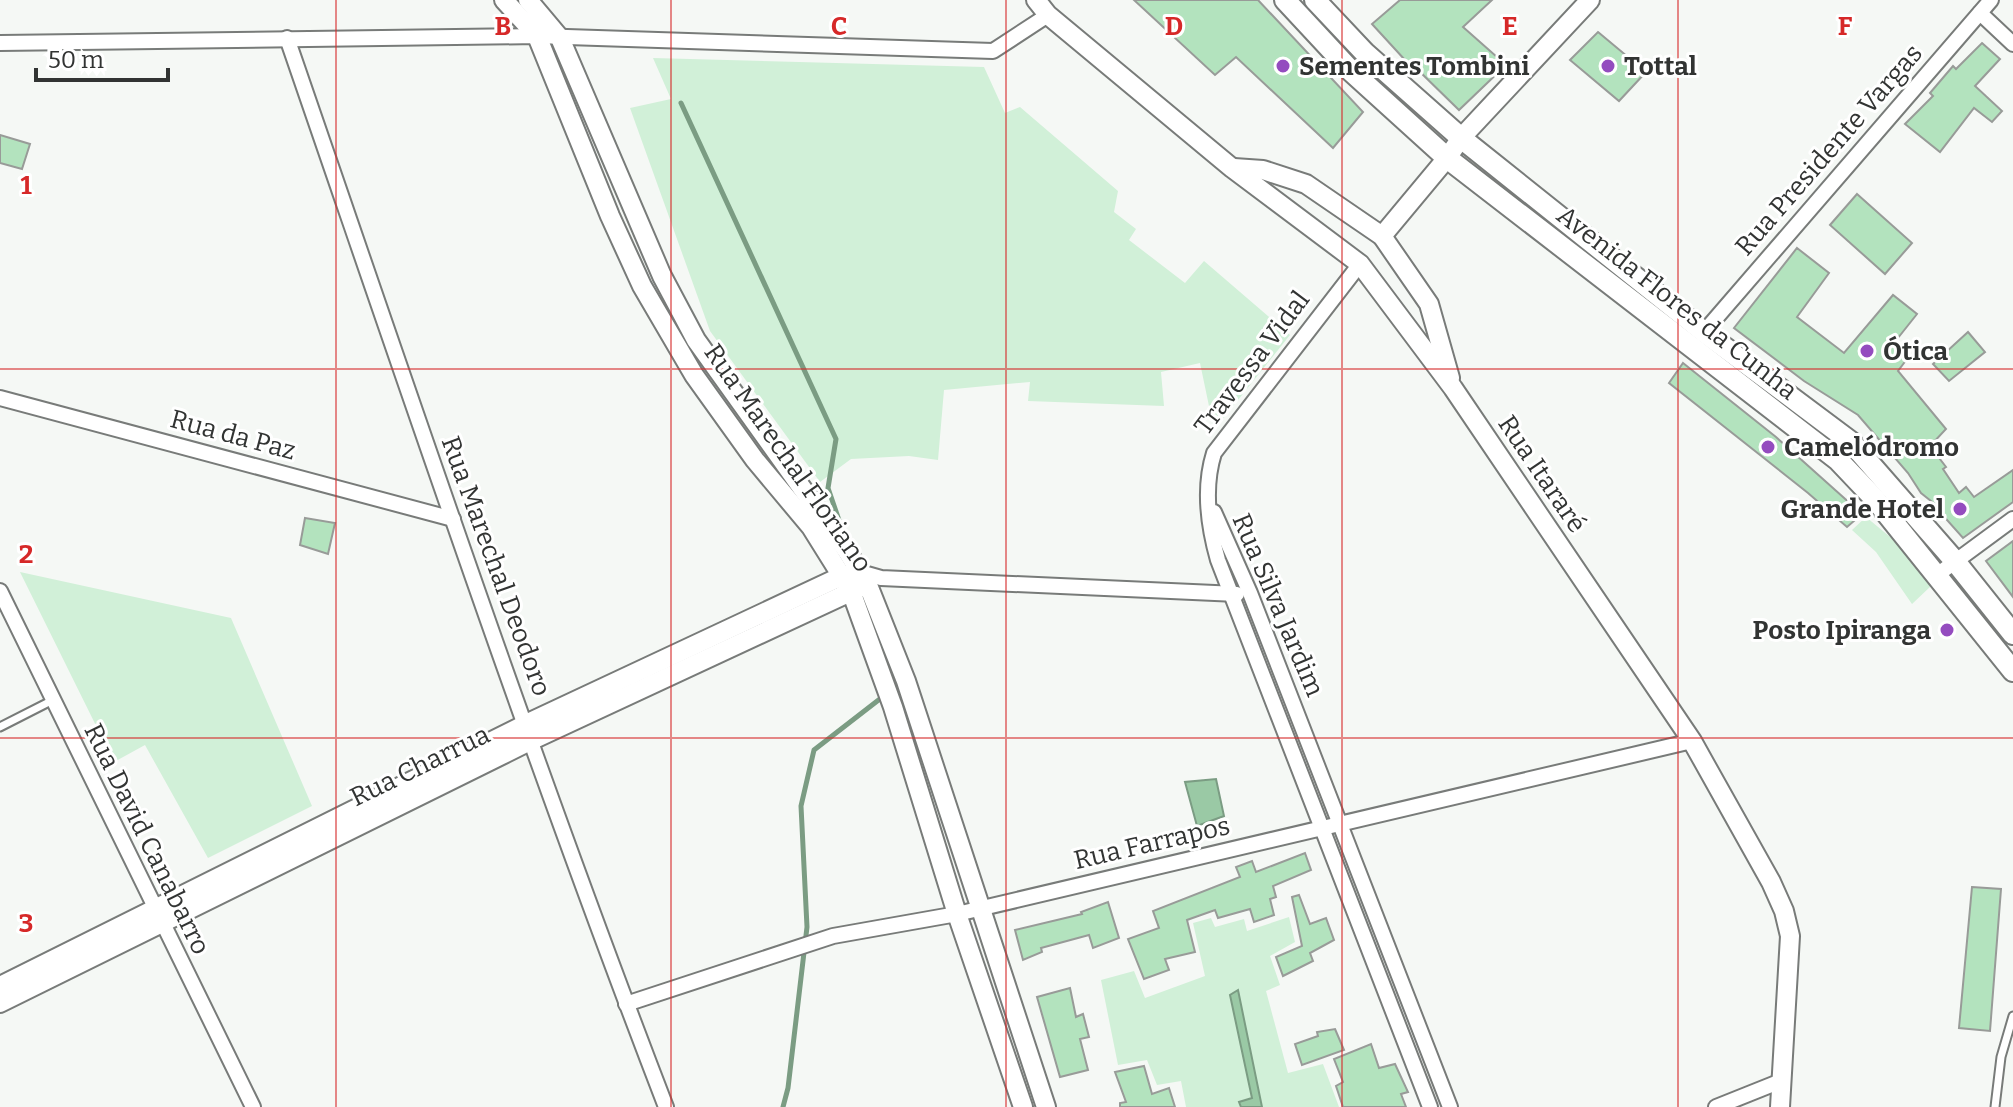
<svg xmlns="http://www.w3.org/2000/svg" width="2013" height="1107" font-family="Bitter,serif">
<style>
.green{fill:#d1f0d8}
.water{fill:#9ac9a5;stroke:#7b9c83;stroke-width:2}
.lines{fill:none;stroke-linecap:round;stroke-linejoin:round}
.stream{stroke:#7b9c83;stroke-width:5}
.building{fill:#b3e3be;stroke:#989b98;stroke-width:2}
.service-casing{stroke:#787b79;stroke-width:11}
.minor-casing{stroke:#787b79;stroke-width:18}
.tertiary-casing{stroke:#787b79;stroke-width:22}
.secondary-casing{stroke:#787b79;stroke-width:24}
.service{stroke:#fff;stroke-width:7}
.minor{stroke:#fff;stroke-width:14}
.tertiary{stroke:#fff;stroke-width:18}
.secondary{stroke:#fff;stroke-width:20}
.grid{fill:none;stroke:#d62828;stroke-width:2;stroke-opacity:0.55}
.poi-dot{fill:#944cbf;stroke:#fff;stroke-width:3}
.labels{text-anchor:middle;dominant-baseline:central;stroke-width:6;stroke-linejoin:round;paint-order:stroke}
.poi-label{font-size:26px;font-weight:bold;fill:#323433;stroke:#fff;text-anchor:start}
.street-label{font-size:26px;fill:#323433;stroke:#fff}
.grid-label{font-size:26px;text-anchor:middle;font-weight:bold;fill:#d62828;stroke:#fff;stroke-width:6;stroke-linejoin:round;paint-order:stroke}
</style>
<rect width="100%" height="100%" fill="#f5f8f5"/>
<g class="green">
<path d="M653,58L984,67L1005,113L1020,107L1118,191L1114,212L1136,229L1129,240L1185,283L1204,261L1290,335L1214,430L1200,363L1161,372L1164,406L1028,401L1030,382L944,390L938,460L909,456L851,459L820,482L710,331L630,108L671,99Z"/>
<path d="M1866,517L1901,546L1931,586L1912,604L1876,552L1852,530Z"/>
<path d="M20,572L231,618L312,806L208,858L145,745L114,762Z"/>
<path d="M1289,917L1295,942L1270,956L1280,985L1266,991L1288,1073L1323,1064L1339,1107H1186L1181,1081L1157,1085L1147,1060L1118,1065L1101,980L1134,971L1145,998L1205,976L1193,923L1211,918L1215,927L1244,919L1247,931Z"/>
</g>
<g class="water">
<path d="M1216,779L1224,816L1197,826L1185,782Z"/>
<path d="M1238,990L1262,1107H1241L1239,1102L1252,1098L1230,995Z"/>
</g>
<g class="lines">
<g class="stream">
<path d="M681,103L836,439L828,488L843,532"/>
<path d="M889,663L897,685L893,689"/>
<path d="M783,1107L788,1088L807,927L801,806L814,750L885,695"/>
</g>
</g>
<g class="building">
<path d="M1134,0H1258L1363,112L1333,148L1236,57L1215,75Z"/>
<path d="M1400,0H1492L1463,27L1506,65L1459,110L1418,70L1416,72L1372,24Z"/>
<path d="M1598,32L1646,72L1619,101L1570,60Z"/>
<path d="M1982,43L2000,59L1975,86L2002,111L1992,122L1974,108L1940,152L1905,124L1933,96L1930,93L1953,66L1956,69Z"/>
<path d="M0,135L30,144L22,169L0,163Z"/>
<path d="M1857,194L1912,243L1885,274L1830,225Z"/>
<path d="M1797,248L1829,273L1797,317L1844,353L1893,295L1917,314L1894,343L1910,355L1898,371L1946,429L1930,446L1946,467L1943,469L1959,493L1966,487L1974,497L2013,470V502L1963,538L1939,511L1941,509L1921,493L1908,473L1858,415L1804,381L1734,328Z"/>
<path d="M1968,332L1985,352L1949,381L1933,364Z"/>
<path d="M1683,363L1776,437L1862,514L1847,527L1808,493L1669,383Z"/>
<path d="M305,518L335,523L328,554L300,545Z"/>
<path d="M2013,541V597L1986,561Z"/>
<path d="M1305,853L1311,870L1273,886L1276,897L1270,899L1274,915L1254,922L1250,909L1218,918L1215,910L1187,920L1195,952L1165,959L1169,970L1144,979L1128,939L1159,928L1153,911L1240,877L1236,867L1252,861L1256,872Z"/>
<path d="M1972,887L2001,889L1990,1031L1959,1028Z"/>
<path d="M1299,895L1310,924L1326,918L1334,940L1310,953L1313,961L1283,976L1276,957L1302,946L1292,897Z"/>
<path d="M1108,902L1119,938L1093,948L1089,935L1041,948L1042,952L1023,960L1015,930L1082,914L1081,912Z"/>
<path d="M1070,988L1076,1017L1083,1014L1089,1037L1080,1039L1088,1070L1060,1077L1037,997Z"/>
<path d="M1335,1029L1344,1050L1302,1065L1295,1044L1318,1036L1317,1032Z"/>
<path d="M1371,1044L1379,1068L1395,1064L1408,1092L1401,1094L1406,1107H1343L1336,1086L1343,1082L1334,1059Z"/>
<path d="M1144,1066L1152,1094L1169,1088L1175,1107H1120V1103L1126,1102L1115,1072Z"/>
</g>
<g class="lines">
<g class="service-casing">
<g id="service">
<path d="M0,727L53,700"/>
<path d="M1995,1107L2001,1057L2013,1016"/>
</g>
</g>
<g class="minor-casing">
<g id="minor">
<path d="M1980,13L2013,44"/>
<path d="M287,38C410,395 530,754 666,1107"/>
<path d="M0,43L537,36L993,51L1048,15"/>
<path d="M1360,264L1214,453C1203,488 1208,525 1218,560L1430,1107"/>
<path d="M1704,332L1991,0"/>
<path d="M0,398L453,519"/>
<path d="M1214,512L1250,593L1450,1107"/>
<path d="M860,572L881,578L1237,594"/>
<path d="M1937,575L2013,519"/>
<path d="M0,591L253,1107"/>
<path d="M626,1004L833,936L957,914L1692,741"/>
<path d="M1716,1107L1781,1081"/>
</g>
</g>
<g class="tertiary-casing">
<g id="tertiary">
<path d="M504,0L537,36L610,216L642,286L694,375L755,460L811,527L851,591L893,707L957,914L1023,1107"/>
<path d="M528,0L560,38L662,276L696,340L847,551L868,585L906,681L1046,1107"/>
<path d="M1036,0L1048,15L1232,168L1360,264L1453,388L1692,741L1771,882L1784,911L1790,936L1780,1107"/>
<path d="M1234,168L1263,170L1306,184L1382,236L1429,304L1450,378"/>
<path d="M1382,236L1447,158L1461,138L1590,0"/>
<path d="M0,986L526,724L842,576L854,573"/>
<path d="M0,1003L532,740L861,587"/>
</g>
</g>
<g class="secondary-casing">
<g id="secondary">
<path d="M1285,0L1351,71L1447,158L1838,460L1875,499L2013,671"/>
<path d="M1315,0L1365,53L1461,138L1704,332L1851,442L1954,560L2013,634"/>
</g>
</g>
<use href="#service" class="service"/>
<use href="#minor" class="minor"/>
<use href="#tertiary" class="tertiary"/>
<use href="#secondary" class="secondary"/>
</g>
<path class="grid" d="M336,0V1107M671,0V1107M1006,0V1107M1342,0V1107M1678,0V1107M0,369H2013M0,738H2013"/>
<g class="poi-dot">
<circle cx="1283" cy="66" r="8"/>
<circle cx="1608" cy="66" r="8"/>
<circle cx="1867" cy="351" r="8"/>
<circle cx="1768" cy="447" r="8"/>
<circle cx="1960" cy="509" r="8"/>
<circle cx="1947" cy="630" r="8"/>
</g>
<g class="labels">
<g class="poi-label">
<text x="1299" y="66">Sementes Tombini</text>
<text x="1624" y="66">Tottal</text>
<text x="1883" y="351">Ótica</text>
<text x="1784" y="447">Camelódromo</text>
<text x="1944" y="509" text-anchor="end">Grande Hotel</text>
<text x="1931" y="630" text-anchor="end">Posto Ipiranga</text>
</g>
<g class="street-label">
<text transform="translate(1829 150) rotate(-49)">Rua Presidente Vargas</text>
<text transform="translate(1677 303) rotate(38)">Avenida Flores da Cunha</text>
<text transform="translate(1252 363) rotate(-53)">Travessa Vidal</text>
<text transform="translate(233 435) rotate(15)">Rua da Paz</text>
<text transform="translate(788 458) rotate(55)">Rua Marechal Floriano</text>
<text transform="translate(1542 474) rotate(56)">Rua Itararé</text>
<text transform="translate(496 566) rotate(70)">Rua Marechal Deodoro</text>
<text transform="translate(1278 605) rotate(67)">Rua Silva Jardim</text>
<text transform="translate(420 766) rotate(-26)">Rua Charrua</text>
<text transform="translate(147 839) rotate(64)">Rua David Canabarro</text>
<text transform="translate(1152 843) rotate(-13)">Rua Farrapos</text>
</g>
</g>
<g class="grid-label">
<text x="503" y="35">B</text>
<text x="839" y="35">C</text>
<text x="1174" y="35">D</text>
<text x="1510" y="35">E</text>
<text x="1845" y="35">F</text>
<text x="26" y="194">1</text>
<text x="26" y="563">2</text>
<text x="26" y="932">3</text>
</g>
<path d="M36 68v12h132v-12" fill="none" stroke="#323433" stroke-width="4"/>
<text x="48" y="68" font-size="24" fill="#323433" stroke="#ffffff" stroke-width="6" paint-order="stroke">50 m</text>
</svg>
